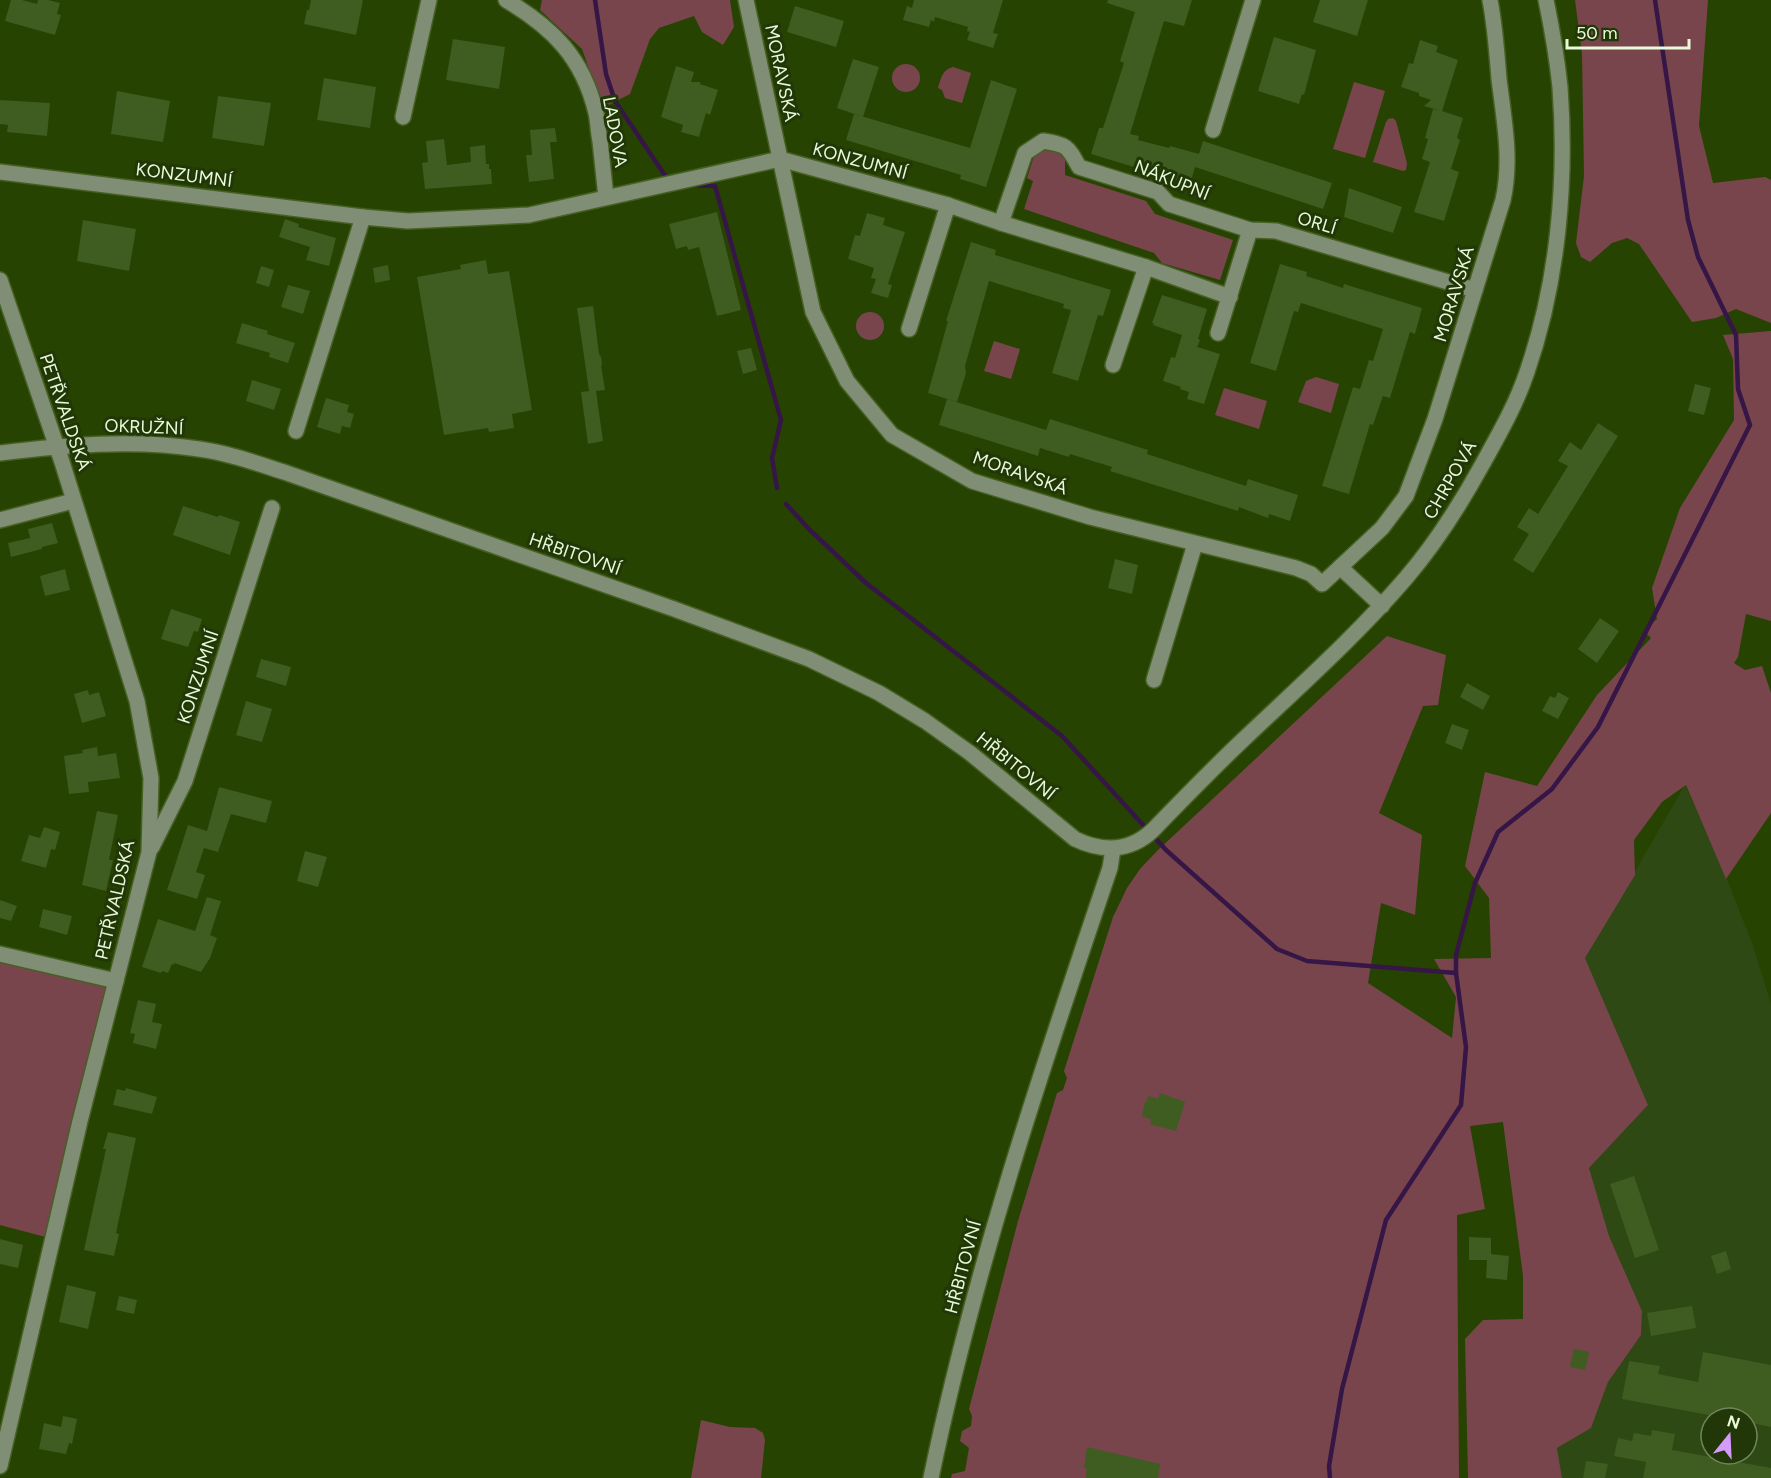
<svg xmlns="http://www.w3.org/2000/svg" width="1771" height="1478" font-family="Figtree,sans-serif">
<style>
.built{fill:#2f4914;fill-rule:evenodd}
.green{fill:#78454c}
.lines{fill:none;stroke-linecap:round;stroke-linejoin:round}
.stream{stroke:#351647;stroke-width:4.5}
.building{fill:#3f5c21}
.minor-casing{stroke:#466024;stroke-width:18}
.minor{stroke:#7f8e74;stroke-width:15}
.labels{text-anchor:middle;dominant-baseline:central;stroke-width:6;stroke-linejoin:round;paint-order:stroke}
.street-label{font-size:18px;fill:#e8fad9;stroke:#223708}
</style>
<rect width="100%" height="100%" fill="#274301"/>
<path class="built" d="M1685,785L1728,882L1752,943L1771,1004V1478H1562L1557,1448L1591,1428L1608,1382L1641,1335L1642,1311L1609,1236L1589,1168L1648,1105L1585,958ZM1711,1418H1747V1454H1711Z"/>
<g class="green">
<path d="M542,0H730L734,27L723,45L702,32L694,16L659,28L650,39L630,94L603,108L582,49L540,10Z"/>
<path d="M1575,0H1708L1699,126L1713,183L1765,177L1771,180V323L1736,309L1716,318L1692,322L1639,244L1627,238L1612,243L1590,262L1581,257L1576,243L1584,176L1582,54Z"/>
<circle cx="906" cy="78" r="14"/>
<path d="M953,67L971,73L962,103L945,98L942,90L938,88C941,78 942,70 953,67Z"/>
<path d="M1354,82L1385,91L1365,158L1333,149Z"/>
<path d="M1393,118L1396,121L1407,163L1406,170L1403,171L1373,162L1386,122L1388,119Z"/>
<path d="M1043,149L1055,150L1065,157V175L1146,201L1155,214L1233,240L1220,280L1162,263L1154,253L1024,209L1033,181L1027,178L1034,156Z"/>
<circle cx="870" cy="326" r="14"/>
<path d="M1771,331V621L1746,614L1738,657L1734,663L1745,670L1762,666L1771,693V813L1726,879L1686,785L1662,802L1634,840L1635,875L1585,958L1648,1105L1589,1168L1609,1236L1642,1311L1641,1335L1608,1382L1591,1428L1557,1448L1562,1478H1468L1465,1339L1483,1320L1523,1319V1276L1503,1122L1470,1126L1485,1209L1457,1215L1459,1478H951L952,1474L965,1471L969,1448L960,1441L962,1431L971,1426L972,1416L969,1409L1018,1221L1057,1093L1063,1090L1067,1078L1064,1071L1113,917L1127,888L1140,869L1157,851L1387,636L1446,655L1438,705L1423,706L1379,813L1422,835L1415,915L1381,903L1368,983L1452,1038L1456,997L1434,959L1491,958L1489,898L1465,866L1485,772L1537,786L1597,695L1651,638L1644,631L1657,619L1652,588L1680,508L1734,420L1733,359L1723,335Z"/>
<path d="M994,341L1020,349L1011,379L984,371Z"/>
<path d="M1316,377L1339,384L1331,413L1298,402L1306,381Z"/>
<path d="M1224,388L1267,401L1259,429L1215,415Z"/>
<path d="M0,954L116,981L53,1239L0,1225Z"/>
<path d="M701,1420L730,1427L755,1428L763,1433L765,1440L761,1478H691Z"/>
</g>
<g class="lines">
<g class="stream">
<path d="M595,0L606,74L615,101L668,180"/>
<path d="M693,185L715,186L781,420L772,458L777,488"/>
<path d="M786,504L810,530L866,583L1062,736L1166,850L1277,949L1307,961L1456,973"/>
<path d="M1330,1478L1329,1466L1342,1389L1386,1220L1461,1105L1466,1047L1456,973V955L1475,883L1498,832L1552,789L1598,727L1750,425L1738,389L1736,335L1698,257L1688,220L1655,0"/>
</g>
</g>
<g class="building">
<path d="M11,0H22L37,4L38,0H48L60,3L57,14L61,15L55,35L5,21Z"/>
<path d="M311,0H363L356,35L304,24L307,10H309Z"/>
<path d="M914,0H1003L993,33L998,34L993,48L967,40L970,32L967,31L968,27L935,17L934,22L931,20L929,27L903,20L907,6L912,8Z"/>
<path d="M1108,0H1192L1184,26L1164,21L1130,134L1139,136L1138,140L1169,148L1170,146L1199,154L1203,141L1332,183L1323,209L1195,167L1190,184L1091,154L1099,128H1103L1124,63L1120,61L1135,12L1107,3Z"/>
<path d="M1320,0H1368L1357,36L1313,22Z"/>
<path d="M795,6L844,21L836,47L787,32Z"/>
<path d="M1274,37L1316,50L1304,95L1302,94L1299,104L1258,91Z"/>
<path d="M453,39L505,47L499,89L446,80Z"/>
<path d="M1420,40L1438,46L1436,52L1458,60L1442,111L1463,118L1457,138L1460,140L1451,169L1459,172L1444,221L1414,212L1430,162L1422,159L1428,139L1425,138L1433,109L1442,111L1424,106L1431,100L1419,96V93L1401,87L1409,63L1413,64Z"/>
<path d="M853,59L879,67L863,117L837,108Z"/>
<path d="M676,66L694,72L691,82H700V84L718,90L710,115L706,113L699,137L681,132L683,125L661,117Z"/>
<path d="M324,78L376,87L370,128L317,120Z"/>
<path d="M991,80L1017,89L986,187L960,179L961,175L846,140L854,114L970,148Z"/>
<path d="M117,91L170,101L163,142L111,134Z"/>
<path d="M218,96L271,103L264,146L212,138Z"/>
<path d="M0,100L50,103L47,136L7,132L8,125L0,124Z"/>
<path d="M555,128L557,142H550L554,179L529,182L526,155H532L530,130Z"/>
<path d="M444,139L447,165L471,162L470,147L485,145L486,164H489V169H491L492,184L425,189L422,163L428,162L426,141Z"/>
<path d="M1349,188L1402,207L1393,233L1344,217Z"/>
<path d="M717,212L741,310L717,316L699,247L688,250L687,246L676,249L669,224Z"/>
<path d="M867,213L885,218L883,225L905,232L888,284L892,285L888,298L871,293L876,279L871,278L874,268L848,259L855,235L860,236Z"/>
<path d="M285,219L299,224L298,227L336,238L329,266L306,260L310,247L279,237Z"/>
<path d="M83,220L136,229L129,271L77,261Z"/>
<path d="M971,242L996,250L995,255L1111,290L1103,316L1098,315L1078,381L1052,373L1071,310L1063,308L1064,304L989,281L965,366L966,373L957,402L928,393L948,321H946Z"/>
<path d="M486,260L488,274L509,271L532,410L512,414L514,428L489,432L488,428L444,435L417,277L461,269L460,265Z"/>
<path d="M1280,264L1307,272L1306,276L1322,281L1343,288L1344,284L1422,308L1415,334L1410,332L1390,398L1383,396L1373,425L1370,424L1349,494L1322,486L1353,387L1360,389L1369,360L1373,361L1383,329L1301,303L1298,312L1294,311L1276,371L1250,363Z"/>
<path d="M388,265L390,280L375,283L373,268Z"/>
<path d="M261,266L274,270L269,287L256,283Z"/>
<path d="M288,285L310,291L303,314L281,307Z"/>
<path d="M1162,295L1207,309L1198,339L1200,340L1197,347L1220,354L1204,404L1187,399L1189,392L1180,389L1181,387L1163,381L1171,357L1175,358L1182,335L1153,325L1154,323H1152Z"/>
<path d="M593,306L599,354L601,357L602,365H601L605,390L596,391L603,441L588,444L581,392L589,391L577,308Z"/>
<path d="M242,323L268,331L267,334L295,343L288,363L269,357L270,353L236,343Z"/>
<path d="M751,348L757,370L743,374L737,351Z"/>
<path d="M252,380L281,389L274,410L246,401Z"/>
<path d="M1695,384L1711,388L1704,415L1688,411Z"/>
<path d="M326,398L349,405L347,412L354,414L350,428L342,426L340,434L317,427Z"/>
<path d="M947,399L1046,430L1050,419L1148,450L1147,454L1246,486L1248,479L1298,495L1290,521L1269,514L1268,518L1239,507L1238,511L1110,471L1112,467L1070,454L1069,457L1040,448L1038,456L939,425Z"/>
<path d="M1598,423L1618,436L1533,573L1513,560L1529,534L1517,527L1529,508L1538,514L1568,466L1558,461L1570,442L1581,450Z"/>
<path d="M183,506L218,517L219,515L240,522L230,555L173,535Z"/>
<path d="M52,523L58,543L42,547V549L11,557L8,543L30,538L28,529Z"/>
<path d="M1115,559L1138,565L1132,594L1108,588Z"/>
<path d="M65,569L70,590L45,596L40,576Z"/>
<path d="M171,609L202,619L198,632L194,631L188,647L161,639Z"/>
<path d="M1600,618L1619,631L1597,663L1578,649Z"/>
<path d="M261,659L291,667L286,686L256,677Z"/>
<path d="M1467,683L1490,696L1483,710L1460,697Z"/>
<path d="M88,690L89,695L99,692L106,716L82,723L74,694Z"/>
<path d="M1558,692L1569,698L1558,719L1542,711L1550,696L1555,698Z"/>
<path d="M246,701L272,709L262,742L236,735Z"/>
<path d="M1452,724L1469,730L1462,750L1445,743Z"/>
<path d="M97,747L98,756L116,753L120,778L88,782L89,792L69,794L64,756L83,753L82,750Z"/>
<path d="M219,787L272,801L266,823L231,814L218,852L204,848L196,872L205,875L197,899L167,890L188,825L207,831Z"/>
<path d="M97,811L118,815L109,860H113L106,891L82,885Z"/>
<path d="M44,827L60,832L55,850L51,849L46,868L21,861L29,835L40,838Z"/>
<path d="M305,851L327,857L318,887L297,881Z"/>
<path d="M207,897L221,901L210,935L217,938L210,958L201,972L174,963V965L172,964L168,973L162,971L161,973L142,967L158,919L195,931Z"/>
<path d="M0,900L17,906L11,921L0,918Z"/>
<path d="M43,909L72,916L67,935L39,927Z"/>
<path d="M138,1000L156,1004L152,1022L162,1024L156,1049L133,1043L135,1034L130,1033Z"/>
<path d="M126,1088L157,1097L152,1114L113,1105L117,1089L125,1091Z"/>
<path d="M1160,1093L1185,1102L1176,1131L1150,1124L1151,1119L1142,1116L1145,1102L1147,1101L1148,1096L1158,1099Z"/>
<path d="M108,1132L136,1138L116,1233L119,1234L114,1256L84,1250L106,1149H103Z"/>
<path d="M1634,1176L1659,1250L1635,1258L1610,1184Z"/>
<path d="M1469,1237L1491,1238V1254L1509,1256L1507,1280L1486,1278L1487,1260H1469Z"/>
<path d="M0,1239L23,1245L18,1268L0,1264Z"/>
<path d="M1726,1251L1731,1269L1717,1274L1711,1256Z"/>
<path d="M67,1285L96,1292L88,1329L59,1322Z"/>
<path d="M119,1296L137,1300L134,1314L116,1310Z"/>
<path d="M1692,1306L1696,1328L1651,1336L1647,1313Z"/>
<path d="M1574,1349L1589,1352L1585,1370L1570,1367Z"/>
<path d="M1703,1352L1771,1365V1427L1747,1422V1418H1725L1622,1399L1629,1361L1660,1366L1658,1374L1698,1382Z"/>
<path d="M63,1416L77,1419L72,1444L69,1443L66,1454L39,1449L44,1423L61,1427Z"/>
<path d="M1652,1430L1675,1434L1672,1450L1771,1468V1478H1643L1646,1462L1614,1456L1618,1438L1632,1441L1634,1433L1651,1436Z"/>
<path d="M1087,1447L1160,1464L1158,1478H1086L1087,1469L1084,1468Z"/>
<path d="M1586,1461L1608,1464L1605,1478H1583Z"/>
</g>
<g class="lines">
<g class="minor-casing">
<g id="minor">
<path d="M506,0C553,28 583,58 596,113C598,122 598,132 600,141C602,160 604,178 606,197"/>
<path d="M746,0L813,312L847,381L892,435L972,481L1090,517L1296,568L1311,574L1322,584L1382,528L1406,496L1435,419L1503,200C1512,160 1504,120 1499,79C1497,53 1495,26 1490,0"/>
<path d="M403,117L429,0"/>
<path d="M1213,130L1253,0"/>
<path d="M0,172L363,217L408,221L529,215L780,159L948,205L1001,223L1146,267L1230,297"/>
<path d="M1001,223L1025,153L1043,141C1067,145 1067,145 1079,167L1158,192L1169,204L1250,230L1276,231L1475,290"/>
<path d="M0,280L62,462L137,701L151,778L149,852L80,1121L0,1466"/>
<path d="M909,329L948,205"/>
<path d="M1218,333L1250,230"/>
<path d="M1113,365L1146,267"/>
<path d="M296,431L363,217"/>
<path d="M0,453C66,445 133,439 199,449C228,453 256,463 284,472L674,609L809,659L879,693L925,721L970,753L1075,839C1102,852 1130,852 1153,830C1184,798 1214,767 1246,737C1301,685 1357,635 1406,578C1436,543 1460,505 1482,465C1499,434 1516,405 1527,372C1558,282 1567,182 1560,87C1557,58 1552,29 1546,0"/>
<path d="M0,520L73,501"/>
<path d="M1340,567L1382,606"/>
<path d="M1154,680L1195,544"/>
<path d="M152,847L185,781L272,508"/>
<path d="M0,954L116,981"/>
<path d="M931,1478C974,1270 1042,1068 1110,868L1113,849"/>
</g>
</g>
<use href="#minor" class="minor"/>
</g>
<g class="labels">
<g class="street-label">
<text transform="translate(781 73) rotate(78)">MORAVSKÁ</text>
<text transform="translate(615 132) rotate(80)">LADOVA</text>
<text transform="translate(860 161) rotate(15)">KONZUMNÍ</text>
<text transform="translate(184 175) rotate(7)">KONZUMNÍ</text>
<text transform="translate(1172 180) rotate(22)">NÁKUPNÍ</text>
<text transform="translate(1317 223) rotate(17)">ORLÍ</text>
<text transform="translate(1454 294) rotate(-73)">MORAVSKÁ</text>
<text transform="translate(65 412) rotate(71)">PETŘVALDSKÁ</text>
<text transform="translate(144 427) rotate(2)">OKRUŽNÍ</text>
<text transform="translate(1020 473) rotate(19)">MORAVSKÁ</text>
<text transform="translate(1450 480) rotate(-60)">CHRPOVÁ</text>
<text transform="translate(575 554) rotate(19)">HŘBITOVNÍ</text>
<text transform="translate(198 677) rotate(-72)">KONZUMNÍ</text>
<text transform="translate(1016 766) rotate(39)">HŘBITOVNÍ</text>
<text transform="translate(115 900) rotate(-77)">PETŘVALDSKÁ</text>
<text transform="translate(963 1267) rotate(-75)">HŘBITOVNÍ</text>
</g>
</g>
<g transform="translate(1729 1436) rotate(18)"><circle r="28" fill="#223708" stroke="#71855c" stroke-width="1.5"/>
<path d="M0-4.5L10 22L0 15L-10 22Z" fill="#d59bfa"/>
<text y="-9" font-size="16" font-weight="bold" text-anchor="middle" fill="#e8fad9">N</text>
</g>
<path d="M1567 39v9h122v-9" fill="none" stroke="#e8fad9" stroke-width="3"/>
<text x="1576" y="39" font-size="18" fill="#e8fad9" stroke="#223708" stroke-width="4.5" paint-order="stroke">50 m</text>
</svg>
